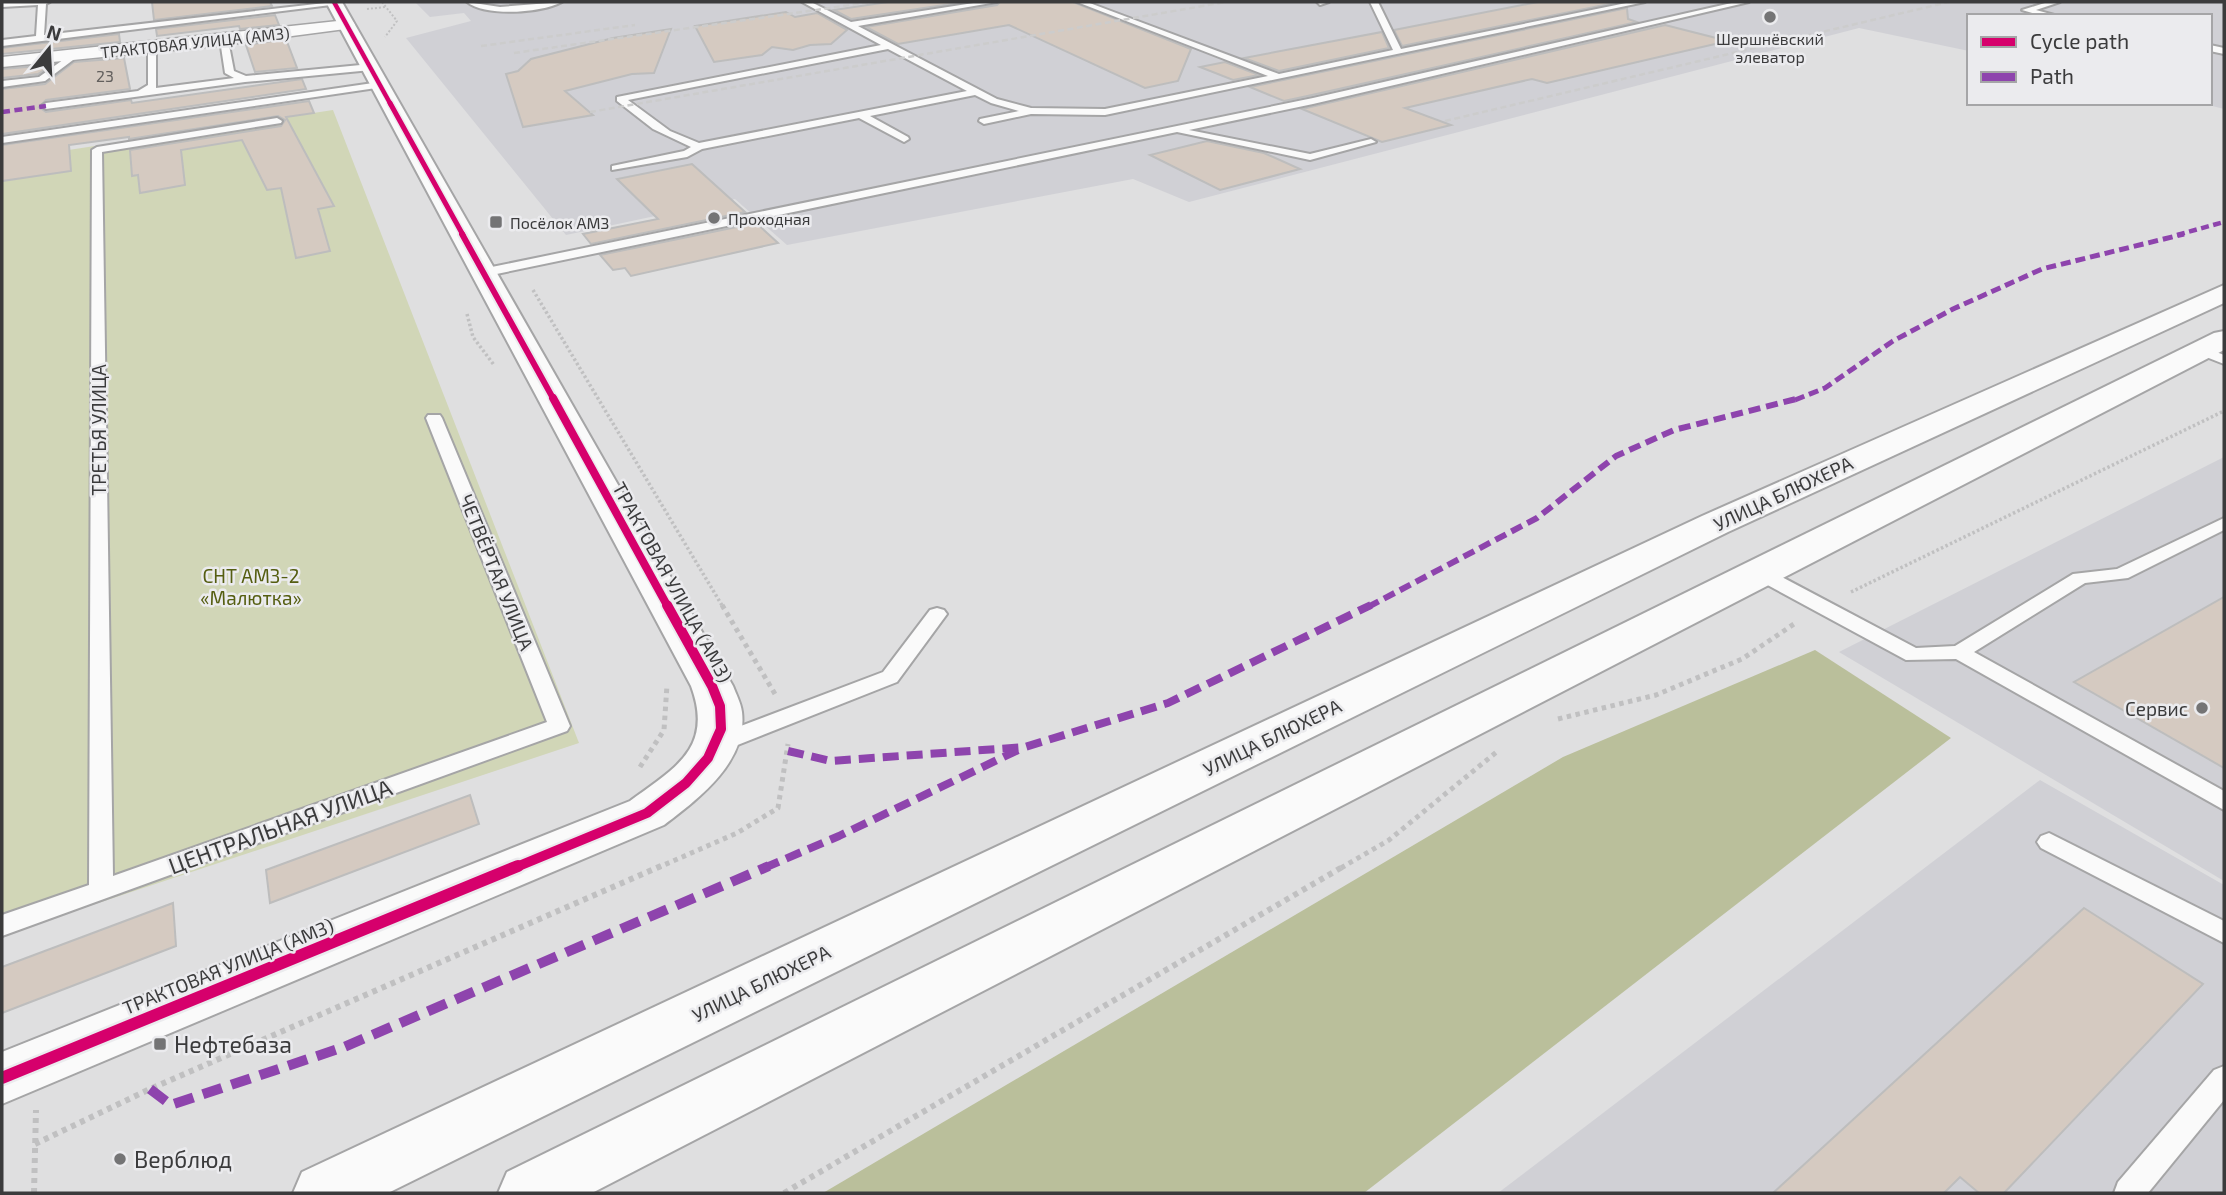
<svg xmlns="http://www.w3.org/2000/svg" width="2226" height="1195" font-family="'Exo 2',sans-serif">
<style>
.built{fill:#d0d0d5}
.green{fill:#d1d6b7}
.forest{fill:#babf9b}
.building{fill:#d5cac1;stroke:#bdbdbd;stroke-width:2}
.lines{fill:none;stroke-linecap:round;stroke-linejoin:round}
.lane-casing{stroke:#a5a5a6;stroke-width:4}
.street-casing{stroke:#a5a5a6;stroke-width:3}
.secondary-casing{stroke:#a5a5a6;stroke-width:4}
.primary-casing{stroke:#a5a5a6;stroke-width:4}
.path-far3{stroke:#c0c0c1;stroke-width:2;stroke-dasharray:2 2;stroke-linecap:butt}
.path-far2{stroke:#c0c0c1;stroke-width:3.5;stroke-dasharray:2.5 2.5;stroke-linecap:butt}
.path-far1{stroke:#c0c0c1;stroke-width:5;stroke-dasharray:4.5 4.5;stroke-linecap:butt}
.path{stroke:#c0c0c1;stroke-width:6;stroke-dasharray:5 5;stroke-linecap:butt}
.lane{fill:#fafafa;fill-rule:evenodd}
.street{fill:#fafafa;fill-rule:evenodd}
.secondary{fill:#fafafa;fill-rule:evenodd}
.primary{fill:#fafafa;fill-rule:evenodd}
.rail{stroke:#ccc;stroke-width:2.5;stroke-dasharray:6 3.5;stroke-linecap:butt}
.quiet-far4{stroke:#8e44ad;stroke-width:4.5;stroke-dasharray:8 4.5;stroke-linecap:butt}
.quiet-far3{stroke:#8e44ad;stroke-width:5;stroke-dasharray:10 5;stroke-linecap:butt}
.quiet-far2{stroke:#8e44ad;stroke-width:6;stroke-dasharray:12 6;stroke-linecap:butt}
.quiet-far1{stroke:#8e44ad;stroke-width:8;stroke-dasharray:16 8;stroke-linecap:butt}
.quiet{stroke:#8e44ad;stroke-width:10;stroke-dasharray:20 10;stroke-linecap:butt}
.cycleway-far5-casing{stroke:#ebebee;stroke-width:6}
.cycleway-far4-casing{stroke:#ebebee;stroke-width:8}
.cycleway-far3-casing{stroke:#ebebee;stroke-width:10}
.cycleway-far2-casing{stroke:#ebebee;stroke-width:11}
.cycleway-far1-casing{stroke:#ebebee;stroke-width:14}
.cycleway-casing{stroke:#ebebee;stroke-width:17}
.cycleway-far5{stroke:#d6006c;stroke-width:4.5}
.cycleway-far4{stroke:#d6006c;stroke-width:5}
.cycleway-far3{stroke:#d6006c;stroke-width:6}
.cycleway-far2{stroke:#d6006c;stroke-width:8}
.cycleway-far1{stroke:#d6006c;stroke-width:10}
.cycleway{stroke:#d6006c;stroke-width:12}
.poi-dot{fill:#747475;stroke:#ebebee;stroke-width:2.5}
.labels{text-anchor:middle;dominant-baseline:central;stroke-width:5;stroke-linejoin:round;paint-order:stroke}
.far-poi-label{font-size:16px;fill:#3b3b3c;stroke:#ebebee;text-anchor:start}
.far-street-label{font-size:16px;fill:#3b3b3c;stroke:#ebebee}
.number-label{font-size:16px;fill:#625f5d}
.street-label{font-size:19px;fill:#3b3b3c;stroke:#ebebee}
.park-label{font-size:19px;fill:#555e11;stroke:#ebebee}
.poi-label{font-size:19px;fill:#3b3b3c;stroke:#ebebee;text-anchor:end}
.near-street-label{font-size:23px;fill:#3b3b3c;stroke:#ebebee}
.near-poi-label{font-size:23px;fill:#3b3b3c;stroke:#ebebee;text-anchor:start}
</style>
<rect width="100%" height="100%" fill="#dfdfe0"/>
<g class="built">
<path d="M415,2H2224V109L2201,103H2210V16H1969V51L1859,28L1189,202L1133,179L787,245L735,199L566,235L406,38L471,21L464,13L430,17Z"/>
<path d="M2224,457V881L1839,652Z"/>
<path d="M2040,780L2224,885V1193H1498Z"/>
</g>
<path class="green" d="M333,110L579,743L2,935V160Z"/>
<path class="forest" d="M1815,650L1951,738L1364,1193H823L1563,757Z"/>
<g class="building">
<path d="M152,2H270L272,6L154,20Z"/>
<path d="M888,2H964L851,19L834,10Z"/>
<path d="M1000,2H1073L1191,49L1178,81L1145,88L1009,25L898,44L866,27L997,5Z"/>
<path d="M1538,2H1619L1402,46L1394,30Z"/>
<path d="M1627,8L1628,19L1637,22L1312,95L1284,101L1250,87Z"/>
<path d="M786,12L795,17L817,13L847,30L831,44L810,45L793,50L772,47L762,55L714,62L695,26Z"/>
<path d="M275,15L279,25L240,29L239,26L157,36L156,29Z"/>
<path d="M1665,25L1728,41L1547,83L1532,79L1405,108L1451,125L1382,142L1302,109Z"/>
<path d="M671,29L654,73L632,74L565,91L593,115L523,127L506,74L518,71L531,59L613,38Z"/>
<path d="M1382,32L1389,48L1279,71L1244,58Z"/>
<path d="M119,34L120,42L2,54V48Z"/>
<path d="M286,39L297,68L255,72L246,45Z"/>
<path d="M124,58L130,89L46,100L39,107L46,112L131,100L132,103L302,79L306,89L2,134V89L45,84L74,62Z"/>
<path d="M1225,62L1259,75L1233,80L1200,67Z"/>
<path d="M52,65L38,74L2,78V69Z"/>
<path d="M309,101L314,113L286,117L334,206L318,209L330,251L296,258L281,188L267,190L242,140L181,150L185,185L140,193L138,175L132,176L130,150L281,126L285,120L278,116L129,139V137L69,145L71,171L2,181V145Z"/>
<path d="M1207,141L1264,153L1300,169L1220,190L1150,155Z"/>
<path d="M692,164L745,212L591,244L583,234L658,219L617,179Z"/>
<path d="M756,223L778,243L631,276L625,268L613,270L600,255Z"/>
<path d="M2224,597V768L2074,682Z"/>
<path d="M470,795L479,824L270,903L266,870Z"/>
<path d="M173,903L176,946L2,1013V967Z"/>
<path d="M2084,908L2203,984L2004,1193H1979L1960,1177L1944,1193H1773Z"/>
</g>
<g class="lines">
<g class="lane-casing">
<g id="lane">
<path d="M50,2L46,4L44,35L334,2L339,4L2,46V40L36,36L38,5L2,7V3Z"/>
<path d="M467,2L500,7L562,2C541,13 486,17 467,2Z"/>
<path d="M802,2H811L851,22L980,2H997L858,26L997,99L1031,108L1105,109L1268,76L1077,2H1087L1279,74L1393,50L1370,2H1378L1401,49L1631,2H1645L1105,115L1031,114L984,124L979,121L980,119L1019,111L991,103L975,95L870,116L908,137L909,139L904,142L859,118L702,149L687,157L612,170V166L684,151L691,147L653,129L617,101V97L881,45ZM888,49L967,91L699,143L670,131L628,100Z"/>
<path d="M1317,2H1329L1320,5Z"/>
<path d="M1736,2H1749L1313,104L1189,130L1310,154L1371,139L1376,142L1310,160L1177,132L482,277L476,273L482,269L1313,98Z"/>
<path d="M2048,2H2060L2036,10L2058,16H2042L2022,10Z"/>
<path d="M224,37L228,40L234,71L246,76L371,64L376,67L371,70L245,82L46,109L41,106L46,103L138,91L148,85V47L152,44L156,47V88L234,78L225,73L220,40Z"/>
<path d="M2210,45L2224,48V54L2210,51Z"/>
<path d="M74,52L81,54L45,81L2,87V81L39,77Z"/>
<path d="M380,82L385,85L383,87L2,143V137Z"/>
<path d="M277,118L282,121L281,123L102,152L113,876L547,722L426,418L428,415H440L442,418L570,726L567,731L2,936V915L89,885L92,150L97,147Z"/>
<path d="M2201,346L2224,355V364L2196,353L2194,350Z"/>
<path d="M2224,518V530L2128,578L2085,583L1974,652L2224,791V810L1956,659L1906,660L1751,576L1749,572L1751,568H1765L1916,648L1955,646L2073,574L2117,569Z"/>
<path d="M937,608L944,610L947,614L897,682L725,750L717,752L709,750L706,744L709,738L883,672L930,610Z"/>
<path d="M2049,833L2224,921V943L2041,848L2037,842L2041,836Z"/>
<path d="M2224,1066V1100L2148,1193H2114L2118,1182L2214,1070Z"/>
</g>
</g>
<g class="street-casing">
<path id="street" d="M347,20L353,22L355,25L353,28L224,45L2,67V57Z"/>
</g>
<g class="secondary-casing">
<path id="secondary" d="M326,2H342L733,686C736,694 741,703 742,712C748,762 698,799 664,825L2,1104V1052L630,801C675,768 714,748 691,686Z"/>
</g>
<g class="primary-casing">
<g id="primary">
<path d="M2224,285V303L1728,532L388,1193H293L302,1172L1702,516Z"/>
<path d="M2224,331V350L592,1193H498L507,1172L2214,333Z"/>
</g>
</g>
<g class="path-far3">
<path d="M382,2L397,21L385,37"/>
<path d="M367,9L386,7"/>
</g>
<g class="path-far2">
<path d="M533,290L723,607"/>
<path d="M467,314L473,337L494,365"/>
<path d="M1851,592L2224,411"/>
</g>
<g class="path-far1">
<path d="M722,605L775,694"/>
<path d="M1558,719L1656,695L1742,659L1797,622"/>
<path d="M640,767L664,730L667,685"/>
<path d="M657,868L737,833L778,808L788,744"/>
<path d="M1341,868L1389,840L1499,750"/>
</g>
<g class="path">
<path d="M35,1144L150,1089L661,866"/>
<path d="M34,1193L36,1110"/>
<path d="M784,1193L1344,866"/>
</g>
<use href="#lane" class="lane"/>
<use href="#street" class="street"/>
<use href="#secondary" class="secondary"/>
<use href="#primary" class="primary"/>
<g class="rail">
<path d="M481,46L635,25"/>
<path d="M514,53L872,2"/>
<path d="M590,112L1226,2"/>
<path d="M1445,121L1949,2"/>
</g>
<g class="quiet-far4">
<path d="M2,112L46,106"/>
<path d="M2177,235L2224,222"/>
</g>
<path class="quiet-far3" d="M1795,400L1825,388L1893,341L1953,309L2042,269L2184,234"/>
<path class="quiet-far2" d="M1368,607L1537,518L1616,456L1674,430L1800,398"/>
<g class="quiet-far1">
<path d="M788,751L831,761L1025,747L1168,703L1371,605"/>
<path d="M764,868L839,836L1018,750"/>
</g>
<path class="quiet" d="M150,1089L171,1105L344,1047L769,866"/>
<g class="cycleway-far5-casing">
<path id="cycleway-far5" d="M334,2L391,105"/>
</g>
<g class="cycleway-far4-casing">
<path id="cycleway-far4" d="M390,103L463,235"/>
</g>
<g class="cycleway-far3-casing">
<path id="cycleway-far3" d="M462,234L554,400"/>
</g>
<g class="cycleway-far2-casing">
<path id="cycleway-far2" d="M553,398L668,607"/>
</g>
<g class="cycleway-far1-casing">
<path id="cycleway-far1" d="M514,868L647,813L686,783L708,758L721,729L720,706L712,686L667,605"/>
</g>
<g class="cycleway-casing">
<path id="cycleway" d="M2,1078L518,866"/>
</g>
<use href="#cycleway-far5" class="cycleway-far5"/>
<use href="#cycleway-far4" class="cycleway-far4"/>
<use href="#cycleway-far3" class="cycleway-far3"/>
<use href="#cycleway-far2" class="cycleway-far2"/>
<use href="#cycleway-far1" class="cycleway-far1"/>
<use href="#cycleway" class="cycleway"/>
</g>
<g class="poi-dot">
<circle cx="1770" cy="17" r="7"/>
<circle cx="714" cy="218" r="7"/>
<rect x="489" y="215" width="14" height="14" rx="3.5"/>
<circle cx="2202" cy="708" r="7"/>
<rect x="153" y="1037" width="14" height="14" rx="3.5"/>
<circle cx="120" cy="1159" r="7"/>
</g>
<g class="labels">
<g class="far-poi-label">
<text x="1770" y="38" text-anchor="middle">Шершнёвский<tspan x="1770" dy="18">элеватор</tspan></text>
<text x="728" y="218">Проходная</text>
<text x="510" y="222">Посёлок АМЗ</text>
</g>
<g class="far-street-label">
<text transform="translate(195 42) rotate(-6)">ТРАКТОВАЯ УЛИЦА (АМЗ)</text>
</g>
<g class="number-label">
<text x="105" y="75">23</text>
</g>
<g class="street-label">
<text transform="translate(98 430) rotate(-90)">ТРЕТЬЯ УЛИЦА</text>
<text transform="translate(1783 493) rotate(-25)">УЛИЦА БЛЮХЕРА</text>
<text transform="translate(497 572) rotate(68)">ЧЕТВЁРТАЯ УЛИЦА</text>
<text transform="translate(673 582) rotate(61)">ТРАКТОВАЯ УЛИЦА (АМЗ)</text>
<text transform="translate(1272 737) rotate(-26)">УЛИЦА БЛЮХЕРА</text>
<text transform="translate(228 966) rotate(-22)">ТРАКТОВАЯ УЛИЦА (АМЗ)</text>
<text transform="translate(761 983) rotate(-26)">УЛИЦА БЛЮХЕРА</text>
</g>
<g class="park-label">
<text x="251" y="575">СНТ АМЗ-2<tspan x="251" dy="22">«Малютка»</tspan></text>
</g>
<g class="poi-label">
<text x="2188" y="708">Сервис</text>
</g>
<g class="near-street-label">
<text transform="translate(280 826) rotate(-20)">ЦЕНТРАЛЬНАЯ УЛИЦА</text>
</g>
<g class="near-poi-label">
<text x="174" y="1044">Нефтебаза</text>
<text x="134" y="1159">Верблюд</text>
</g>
</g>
<rect width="2226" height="1195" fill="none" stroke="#3b3b3c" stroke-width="7"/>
<rect x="1967" y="14" width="245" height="91" fill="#ebebee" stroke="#a5a5a7" stroke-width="2"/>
<rect x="1981" y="37" width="35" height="10" fill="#d6006c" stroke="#a5a5a7" stroke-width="2"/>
<text x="2030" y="49" font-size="21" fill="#3b3b3c">Cycle path</text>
<rect x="1981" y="72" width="35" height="10" fill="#8e44ad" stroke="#a5a5a7" stroke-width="2"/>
<text x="2030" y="84" font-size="21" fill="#3b3b3c">Path</text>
<g transform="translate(49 49) rotate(18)" stroke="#ebebee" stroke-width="5" paint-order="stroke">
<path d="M0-5L12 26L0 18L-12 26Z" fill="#3b3b3c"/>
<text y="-10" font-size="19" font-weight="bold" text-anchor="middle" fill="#3b3b3c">N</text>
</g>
</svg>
